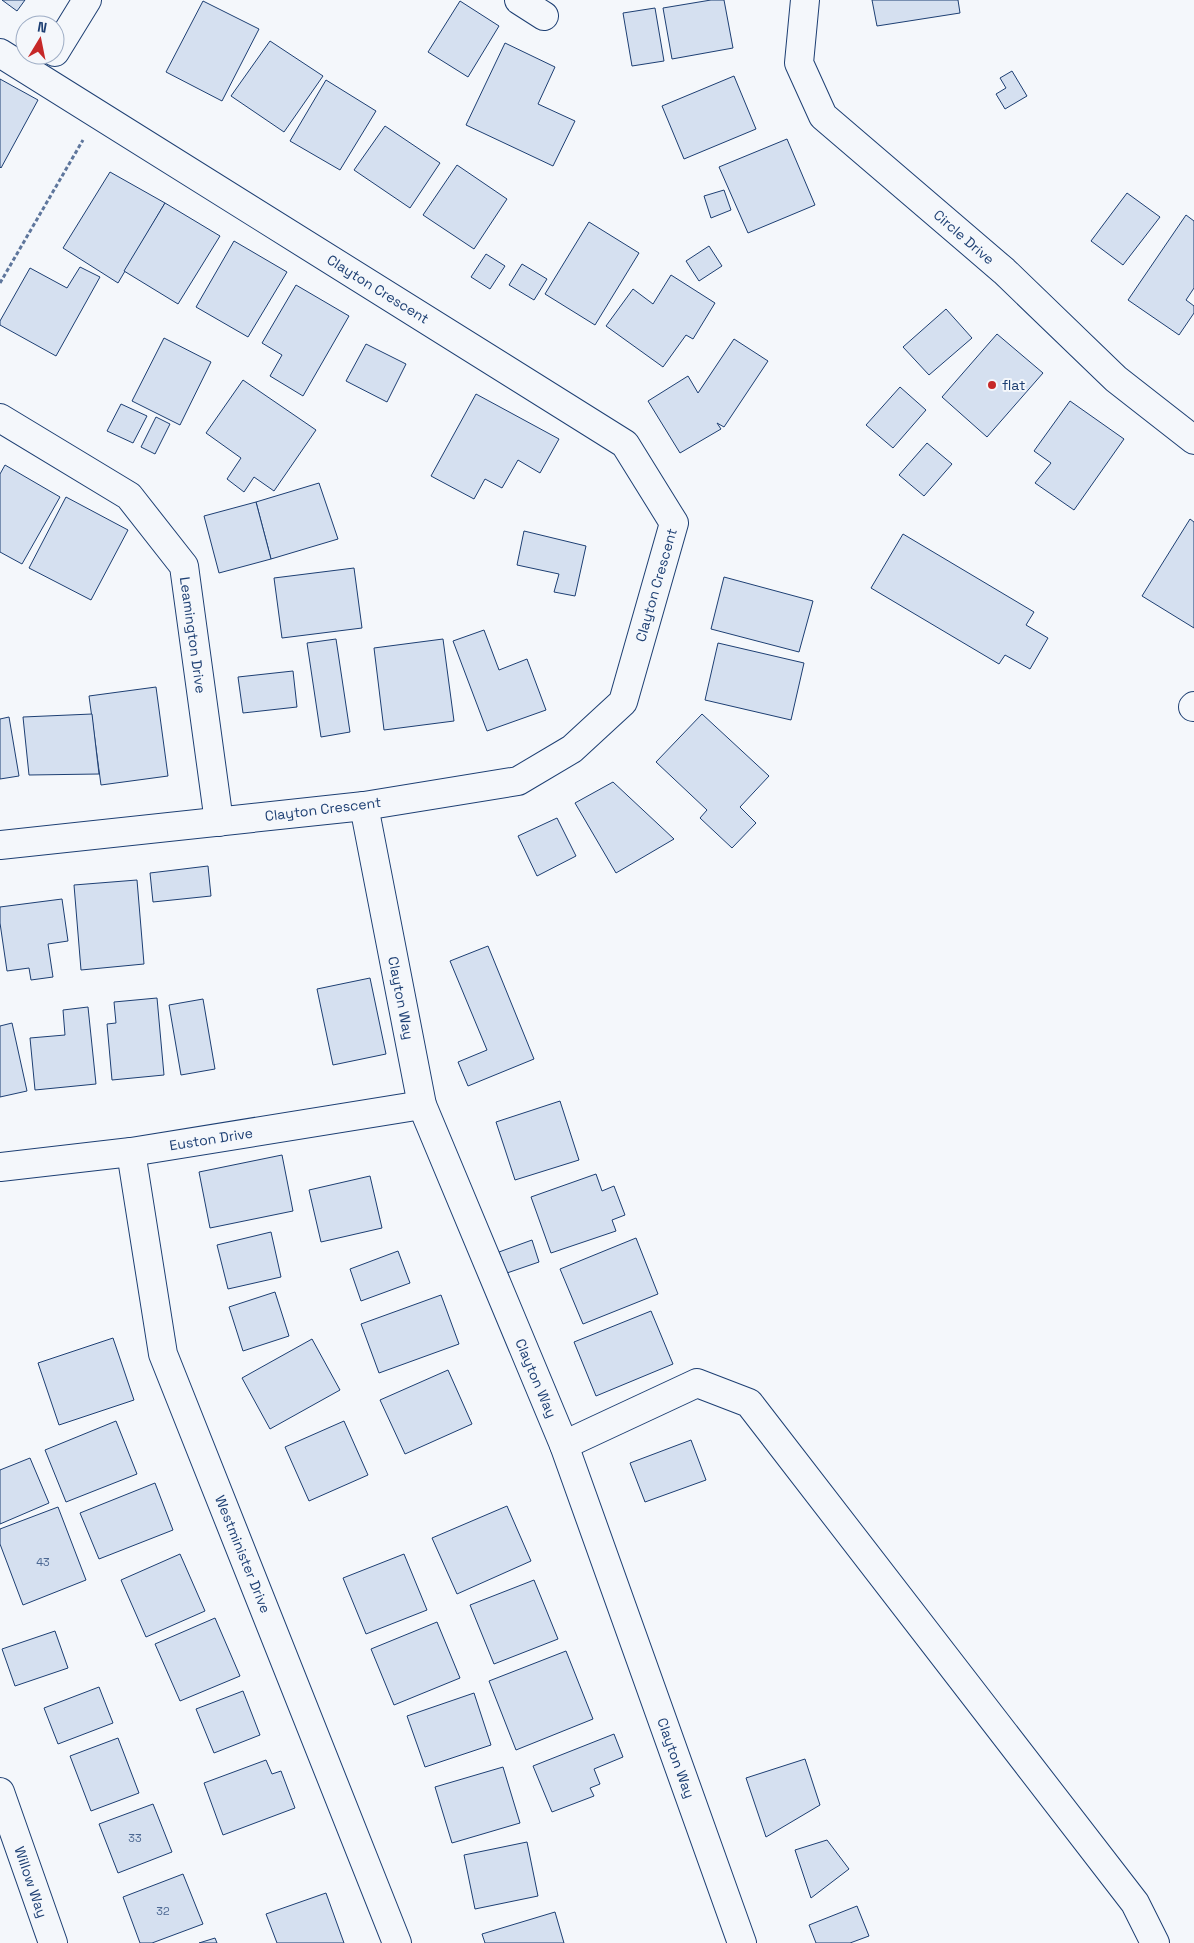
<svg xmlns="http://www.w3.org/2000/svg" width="1194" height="1943" font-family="'Space Grotesk',sans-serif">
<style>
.building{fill:#d5e0f0;stroke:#1d3f73}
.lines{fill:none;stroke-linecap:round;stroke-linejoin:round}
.street-casing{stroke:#1d3f73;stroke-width:30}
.path{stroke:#5e769c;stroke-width:3;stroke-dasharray:4 2.5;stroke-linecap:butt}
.street{stroke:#f4f7fb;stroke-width:28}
.poi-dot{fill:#c62828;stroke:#f4f7fb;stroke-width:2}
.labels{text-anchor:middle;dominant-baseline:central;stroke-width:4;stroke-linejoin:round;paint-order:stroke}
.number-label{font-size:11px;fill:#4b6792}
.street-label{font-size:14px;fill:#1d3f73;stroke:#f4f7fb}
.poi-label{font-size:14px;fill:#1d3f73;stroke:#f4f7fb;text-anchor:start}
</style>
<rect width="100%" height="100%" fill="#f4f7fb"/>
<g class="building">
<path d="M2,0H25L17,11Z"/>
<path d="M711,0H724L733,48L672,59L663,8Z"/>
<path d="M872,0H958L960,13L877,26Z"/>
<path d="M203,1L259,29L222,101L166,72Z"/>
<path d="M460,1L499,26L468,77L428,52Z"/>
<path d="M655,8L664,61L632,66L623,13Z"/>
<path d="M270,41L323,76L284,132L231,96Z"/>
<path d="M505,43L555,67L538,104L575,121L553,166L466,125Z"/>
<path d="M1012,71L1027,96L1005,109L996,94L1006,88L1000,78Z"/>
<path d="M734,76L756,129L684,159L662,106Z"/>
<path d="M0,79L38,100L1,168L0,167Z"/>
<path d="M326,80L376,111L340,170L290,141Z"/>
<path d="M385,126L440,163L410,208L354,170Z"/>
<path d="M787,139L815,205L748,233L719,167Z"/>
<path d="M457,165L507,199L474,249L423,215Z"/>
<path d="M110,172L165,203L118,283L63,248Z"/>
<path d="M724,190L731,210L711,218L704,196Z"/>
<path d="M1127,193L1160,217L1123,265L1091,241Z"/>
<path d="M165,203L220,236L178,304L124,271Z"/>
<path d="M1186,215L1194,221V288L1186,300L1194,306V313L1179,335L1128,300Z"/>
<path d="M589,222L639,253L595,325L545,294Z"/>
<path d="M234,241L287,272L248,337L196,307Z"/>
<path d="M709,246L722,266L699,281L686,261Z"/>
<path d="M486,254L505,266L490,289L471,277Z"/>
<path d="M522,264L547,279L534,300L509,285Z"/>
<path d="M80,267L100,277L56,356L0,325V321L30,268L67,288Z"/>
<path d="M671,275L715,303L693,339L686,335L663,367L606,326L633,289L653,304Z"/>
<path d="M296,285L349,316L303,396L270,376L282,355L262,343Z"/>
<path d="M946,309L972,338L929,375L903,347Z"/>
<path d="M997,334L1043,373L987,437L942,397Z"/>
<path d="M164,338L211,362L180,425L132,401Z"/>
<path d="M734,339L768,361L724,427L717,423L721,429L680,453L648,401L688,376L698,393Z"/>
<path d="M366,344L406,364L387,402L346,381Z"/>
<path d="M243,380L316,430L274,491L254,477L244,492L227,479L241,458L206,433Z"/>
<path d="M900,387L926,410L893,448L866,425Z"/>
<path d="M476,394L559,439L540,473L518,460L502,488L485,479L474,499L431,476Z"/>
<path d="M1070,401L1124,439L1074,510L1035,483L1051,463L1034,451Z"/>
<path d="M121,404L147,416L133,443L107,431Z"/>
<path d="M156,417L170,424L155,454L141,447Z"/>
<path d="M927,443L952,464L924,496L899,475Z"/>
<path d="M5,465L60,497L22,564L0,552V474Z"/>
<path d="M319,483L338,539L271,559L256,502Z"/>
<path d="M66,497L128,530L91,600L29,568Z"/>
<path d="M256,502L271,559L219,573L204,516Z"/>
<path d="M1190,519L1194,522V628L1142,596Z"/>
<path d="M524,531L586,546L575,596L554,592L559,574L517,565Z"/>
<path d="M903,534L1034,612L1026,625L1048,638L1030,669L1005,655L999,664L871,588Z"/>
<path d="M354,568L362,628L282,638L274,578Z"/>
<path d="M724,577L813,601L799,652L711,629Z"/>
<path d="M484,630L499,670L527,659L546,710L487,731L453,641Z"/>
<path d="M336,639L350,732L321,737L307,643Z"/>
<path d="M443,639L454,721L384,730L374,648Z"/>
<path d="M718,643L804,663L791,720L705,700Z"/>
<path d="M293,671L297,707L243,713L238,677Z"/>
<path d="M156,687L168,776L101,785L89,696Z"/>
<path d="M92,714L99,774L29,775L23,717Z"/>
<path d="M702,714L769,776L740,807L756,823L732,848L700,818L707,810L656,762Z"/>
<path d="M9,717L19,776L0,779V719Z"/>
<path d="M613,782L674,839L616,873L575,803Z"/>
<path d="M557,818L576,856L537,876L518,836Z"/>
<path d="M208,866L211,896L153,902L150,873Z"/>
<path d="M137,880L144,964L81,970L74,885Z"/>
<path d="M62,899L68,941L48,944L53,977L31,980L29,968L7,971L0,923V907Z"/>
<path d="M488,946L534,1059L468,1086L458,1062L487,1050L450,961Z"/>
<path d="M370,978L386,1054L333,1065L317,989Z"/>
<path d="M157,998L164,1075L112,1080L107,1024L116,1023L114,1002Z"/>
<path d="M203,999L215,1069L181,1075L169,1005Z"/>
<path d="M88,1007L96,1084L35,1090L30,1038L65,1035L63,1010Z"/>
<path d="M12,1023L27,1091L0,1097V1026Z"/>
<path d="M560,1101L579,1160L515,1180L496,1122Z"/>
<path d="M282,1155L293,1211L210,1228L199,1172Z"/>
<path d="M596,1174L602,1191L614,1186L625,1215L612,1220L616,1231L551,1253L531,1197Z"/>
<path d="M370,1176L382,1228L321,1242L309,1190Z"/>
<path d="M271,1232L281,1277L228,1289L217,1245Z"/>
<path d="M636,1238L658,1294L583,1324L560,1269Z"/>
<path d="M532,1240L539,1262L507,1273L499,1252Z"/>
<path d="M398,1251L410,1283L361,1301L350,1269Z"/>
<path d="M275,1292L289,1336L243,1351L229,1307Z"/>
<path d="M441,1295L459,1344L379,1373L361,1324Z"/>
<path d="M651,1311L673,1364L596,1396L574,1342Z"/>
<path d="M113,1338L134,1400L59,1425L38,1363Z"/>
<path d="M312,1339L340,1390L270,1429L242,1378Z"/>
<path d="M448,1370L472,1424L405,1454L380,1400Z"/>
<path d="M116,1421L137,1474L66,1502L45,1450Z"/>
<path d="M344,1421L368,1475L309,1501L285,1447Z"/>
<path d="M691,1440L706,1480L645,1502L630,1463Z"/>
<path d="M30,1458L49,1503L0,1524V1470Z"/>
<path d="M155,1483L173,1530L99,1559L80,1513Z"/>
<path d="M507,1506L531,1561L457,1594L432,1538Z"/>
<path d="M58,1507L86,1580L23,1605L0,1544V1529Z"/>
<path d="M180,1554L205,1611L146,1637L121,1580Z"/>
<path d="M404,1554L427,1610L366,1634L343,1578Z"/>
<path d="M534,1580L558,1639L494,1664L470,1605Z"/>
<path d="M215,1618L240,1676L180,1701L155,1644Z"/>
<path d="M437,1622L460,1678L394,1705L371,1649Z"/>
<path d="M55,1631L68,1668L15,1686L2,1649Z"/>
<path d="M566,1651L593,1719L516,1750L489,1681Z"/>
<path d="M99,1687L113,1723L58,1744L44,1708Z"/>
<path d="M243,1691L260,1735L214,1753L196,1709Z"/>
<path d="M474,1693L491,1745L425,1767L407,1716Z"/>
<path d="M614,1734L623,1757L594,1769L600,1784L590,1788L594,1796L552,1812L533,1766Z"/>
<path d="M118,1738L139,1793L91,1811L70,1756Z"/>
<path d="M805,1759L820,1805L766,1837L746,1778Z"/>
<path d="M266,1760L272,1774L281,1771L295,1808L223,1835L204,1783Z"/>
<path d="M503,1767L520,1823L452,1843L435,1787Z"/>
<path d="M153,1804L172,1852L118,1873L99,1824Z"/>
<path d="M827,1840L849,1869L811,1898L795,1850Z"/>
<path d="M527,1842L538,1896L475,1909L464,1855Z"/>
<path d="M183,1874L203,1924L152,1943H140L123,1897Z"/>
<path d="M326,1893L344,1943H277L266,1914Z"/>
<path d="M857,1906L869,1936L850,1943H816L809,1925Z"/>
<path d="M555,1912L564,1943H485L482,1934Z"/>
<path d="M215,1938L217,1943H199Z"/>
</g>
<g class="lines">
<g class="street-casing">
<g id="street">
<path d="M519,0L544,16"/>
<path d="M805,0L799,63L823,116L1004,271L1116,379L1194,440"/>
<path d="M55,52L87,0"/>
<path d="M0,53L625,444L674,523L623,702L572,749L518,781L364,806L0,845"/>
<path d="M0,418L129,496L184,566L219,822"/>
<path d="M1193,707L1194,706"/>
<path d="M364,806L422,1105L564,1445L742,1943"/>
<path d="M131,1152L163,1354L397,1943"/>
<path d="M0,1167L131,1152L422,1105"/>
<path d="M564,1445L697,1383L749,1403L1135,1903L1155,1943"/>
<path d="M0,1792L53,1943"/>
</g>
</g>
<path class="path" d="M0,283L83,140"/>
<use href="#street" class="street"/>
</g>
<circle class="poi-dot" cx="992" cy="385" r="5"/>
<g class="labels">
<g class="number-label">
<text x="43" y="1562">43</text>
<text x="135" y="1838">33</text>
<text x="163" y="1911">32</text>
</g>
<g class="street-label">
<text transform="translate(964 237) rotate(41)">Circle Drive</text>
<text transform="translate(378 289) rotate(32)">Clayton Crescent</text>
<text transform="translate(656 585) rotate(-74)">Clayton Crescent</text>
<text transform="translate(193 635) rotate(82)">Leamington Drive</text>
<text transform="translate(323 809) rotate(-7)">Clayton Crescent</text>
<text transform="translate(401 998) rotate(79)">Clayton Way</text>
<text transform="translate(211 1139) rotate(-9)">Euston Drive</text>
<text transform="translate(536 1378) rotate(67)">Clayton Way</text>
<text transform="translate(243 1554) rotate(68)">Westminister Drive</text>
<text transform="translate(676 1758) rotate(70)">Clayton Way</text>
<text transform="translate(31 1882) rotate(71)">Willow Way</text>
</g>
<g class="poi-label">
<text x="1002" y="385">flat</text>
</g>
</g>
<g transform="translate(40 40) rotate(10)"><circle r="24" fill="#f4f7fb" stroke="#9eadc5"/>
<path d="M0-4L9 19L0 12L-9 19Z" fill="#c62828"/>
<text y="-8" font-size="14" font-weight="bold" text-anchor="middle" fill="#1d3f73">N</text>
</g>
</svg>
